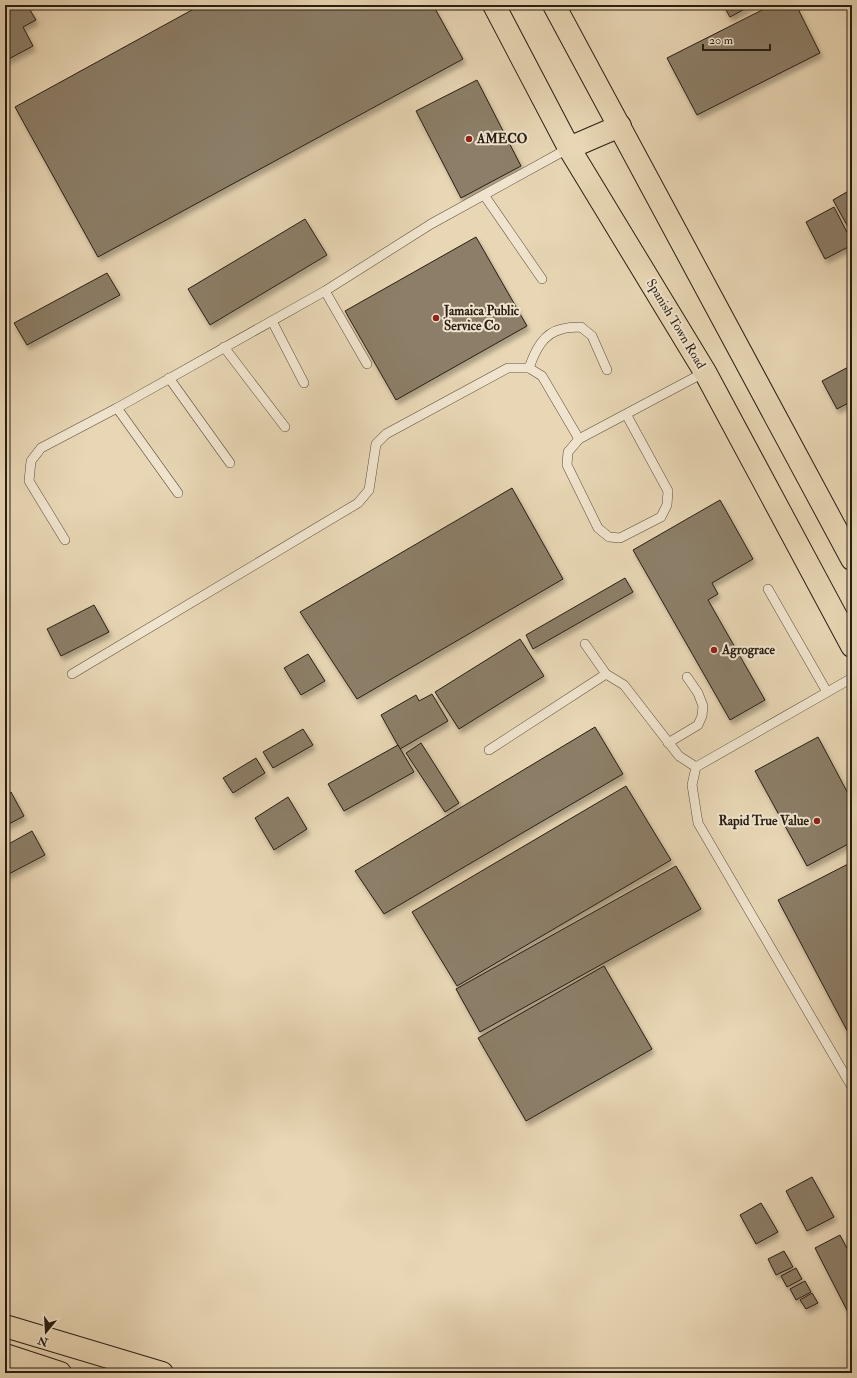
<svg xmlns="http://www.w3.org/2000/svg" width="857" height="1378" font-family="'IM FELL Double Pica',serif">
<style>
.building{fill:#8c7e67;stroke:#291e13;filter:url(#shadow)}
.lines{fill:none;stroke-linecap:round;stroke-linejoin:round}
.service-casing{stroke:#594c3b;stroke-width:10}
.trunk-casing{stroke:#291e13;stroke-width:24}
.service{stroke:#f0e4ce;stroke-width:9}
.trunk{stroke:#e8d6b4;stroke-width:22}
.poi-dot{fill:#8f2418;stroke:#f0e4ce;stroke-width:1.5}
.labels{text-anchor:middle;dominant-baseline:central;stroke-width:4;stroke-linejoin:round;paint-order:stroke}
.poi-label{font-size:13px;font-weight:bold;fill:#291e13;stroke:#f0e4ce;text-anchor:start}
.street-label{font-size:13px;fill:#291e13;stroke:#f0e4ce}
</style>
<defs>
<filter id="shadow"><feDropShadow dx="2.5" dy="4.5" stdDeviation="2" flood-color="#0004"/></filter>
</defs>
<rect width="100%" height="100%" fill="#e8d6b4"/>
<filter id="stains"><feTurbulence type="fractalNoise" baseFrequency=".005" numOctaves="4"/><feColorMatrix values="0 0 0 0 .2 0 0 0 0 .09 0 0 0 0 .02 0 0 0 .5 -.17"/></filter>
<radialGradient id="worn" r=".72"><stop offset=".6" stop-color="#630" stop-opacity="0"/><stop offset="1" stop-color="#630" stop-opacity=".3"/></radialGradient>
<g class="building">
<path d="M5,5H27L36,20L23,27L33,46L5,61Z"/>
<path d="M201,5H433L463,59L98,257L15,107Z"/>
<path d="M723,5H752L730,17Z"/>
<path d="M772,5H796L820,53L697,115L667,58Z"/>
<path d="M477,80L521,166L461,198L416,111Z"/>
<path d="M852,189V234L833,200Z"/>
<path d="M834,207L852,242V245L825,259L806,222Z"/>
<path d="M305,219L327,255L210,325L188,289Z"/>
<path d="M476,237L527,326L396,400L345,311Z"/>
<path d="M107,273L120,295L27,345L14,323Z"/>
<path d="M852,365V401L837,409L822,381Z"/>
<path d="M512,488L563,579L357,699L300,612Z"/>
<path d="M720,500L753,559L712,583L718,594L708,600L765,700L730,720L633,550Z"/>
<path d="M625,578L633,592L533,649L526,635Z"/>
<path d="M94,605L109,632L61,656L47,629Z"/>
<path d="M520,639L544,676L459,729L435,692Z"/>
<path d="M308,654L325,681L301,695L284,668Z"/>
<path d="M432,694L448,721L400,749L381,715L416,695L419,701Z"/>
<path d="M595,727L623,774L384,914L355,871Z"/>
<path d="M303,729L313,745L273,768L263,752Z"/>
<path d="M818,737L852,801V842L807,866L755,771Z"/>
<path d="M421,743L459,803L445,812L406,753Z"/>
<path d="M398,745L414,772L344,811L328,784Z"/>
<path d="M256,758L265,773L233,793L223,778Z"/>
<path d="M626,786L671,860L457,986L412,912Z"/>
<path d="M11,792L24,816L5,826V795Z"/>
<path d="M288,797L307,829L274,850L255,818Z"/>
<path d="M32,831L45,855L5,876V846Z"/>
<path d="M852,862V1040L778,900Z"/>
<path d="M676,866L701,909L480,1032L456,989Z"/>
<path d="M604,966L652,1049L526,1121L478,1038Z"/>
<path d="M812,1177L834,1217L807,1231L786,1191Z"/>
<path d="M761,1203L778,1232L756,1244L740,1215Z"/>
<path d="M840,1235L852,1258V1320L815,1248Z"/>
<path d="M784,1251L793,1267L776,1275L768,1259Z"/>
<path d="M796,1268L802,1279L787,1287L781,1276Z"/>
<path d="M805,1281L811,1292L796,1300L790,1289Z"/>
<path d="M812,1293L818,1303L806,1309L800,1300Z"/>
</g>
<g class="lines">
<g class="service-casing">
<g id="service">
<path d="M484,195L542,279"/>
<path d="M325,291L367,364"/>
<path d="M272,321L304,383"/>
<path d="M224,347L285,427"/>
<path d="M529,368C535,351 543,333 562,329C569,327 575,327 581,327L592,336L607,370"/>
<path d="M169,378L230,463"/>
<path d="M117,408L178,493"/>
<path d="M626,414L668,491L667,505L661,517L620,538L609,537L598,528L567,465L568,452L579,439L705,372"/>
<path d="M65,540L29,481L31,461L41,448L117,408L325,291L431,224L569,148"/>
<path d="M768,589L827,692"/>
<path d="M585,644L606,674L624,685L679,756L696,767"/>
<path d="M72,674L358,503L369,490L376,444L386,434L508,368H529L542,376L579,439"/>
<path d="M852,678L696,767L692,785L698,823L852,1087"/>
<path d="M668,743L698,725L702,716L703,706L698,693L687,677"/>
<path d="M489,750L606,674"/>
</g>
</g>
<g class="trunk-casing">
<g id="trunk">
<path d="M494,5L569,148L705,372L852,646"/>
<path d="M554,5L852,559"/>
<path d="M569,148L620,126"/>
<path d="M5,1326L162,1373"/>
<path d="M5,1355L60,1373"/>
</g>
</g>
<use href="#service" class="service"/>
<use href="#trunk" class="trunk"/>
</g>
<g class="poi-dot">
<circle cx="469" cy="139" r="4"/>
<circle cx="436" cy="318" r="4"/>
<circle cx="714" cy="650" r="4"/>
<circle cx="817" cy="821" r="4"/>
</g>
<g class="labels">
<g class="poi-label">
<text x="477" y="139">AMECO</text>
<text x="444" y="311">Jamaica Public<tspan x="444" dy="15">Service Co</tspan></text>
<text x="722" y="650">Agrograce</text>
<text x="809" y="821" text-anchor="end">Rapid True Value</text>
</g>
<g class="street-label">
<text transform="translate(676 324) rotate(59)">Spanish Town Road</text>
</g>
</g>
<rect width="857" height="1378" fill="none" stroke="#e8d6b4" stroke-width="20"/>
<rect x="6" y="6" width="845" height="1366" fill="none" stroke="#291e13" stroke-width="2"/>
<rect x="10" y="10" width="837" height="1358" fill="none" stroke="#291e13"/>
<g transform="translate(46 1332) rotate(198)" stroke="#f0e4ce" stroke-width="3" paint-order="stroke">
<path d="M0-3L7 15L0 10L-7 15Z" fill="#291e13"/>
<text y="-6" font-size="11" font-weight="bold" text-anchor="middle" fill="#291e13">N</text>
</g>
<path d="M703 44v6h67v-6" fill="none" stroke="#291e13" stroke-width="2"/>
<text x="709" y="44" font-size="12" fill="#291e13" stroke="#f0e4ce" stroke-width="3" paint-order="stroke">20 m</text>
<rect width="100%" height="100%" filter="url(#stains)"/>
<rect width="100%" height="100%" fill="url(#worn)"/>
</svg>
